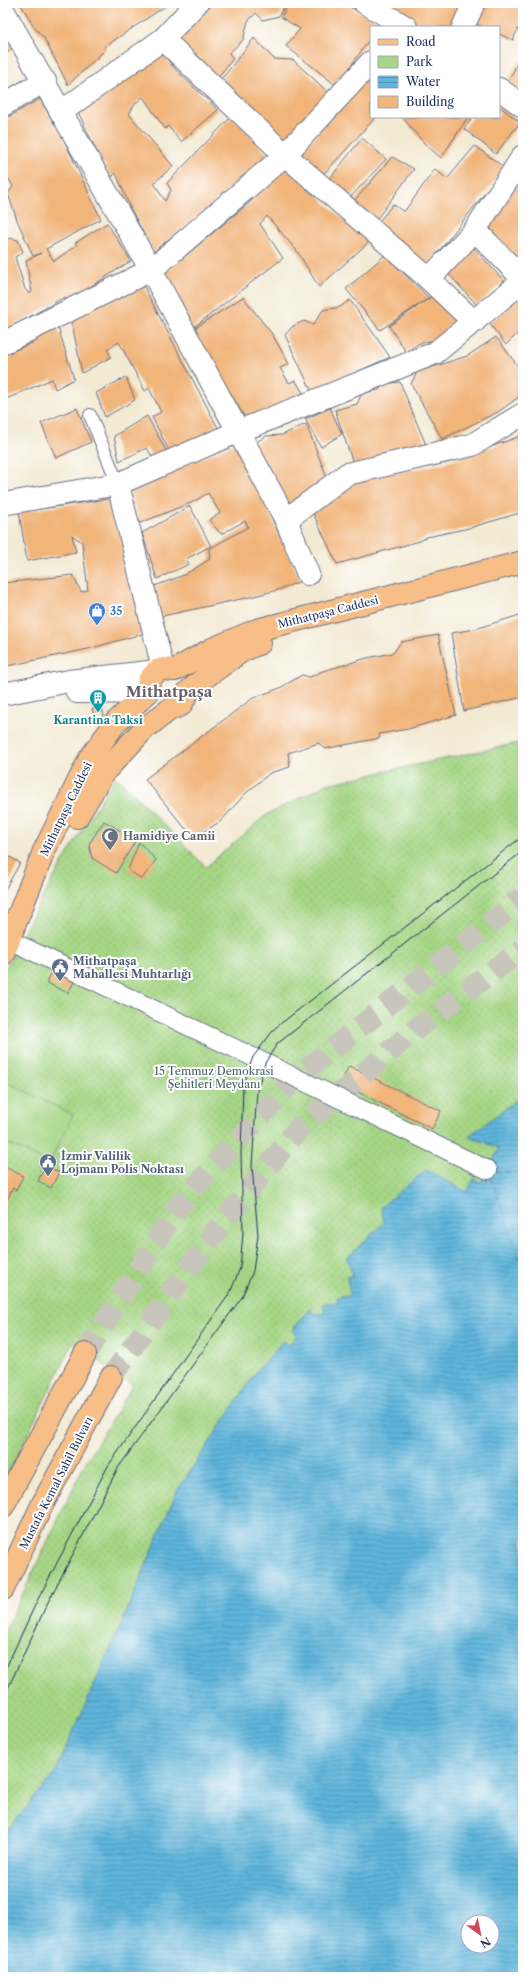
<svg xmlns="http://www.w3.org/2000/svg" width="526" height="1980" font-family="'Libre Caslon Text',serif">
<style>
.green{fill:url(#green-dots);stroke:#608272}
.pitch{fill:#a6d685;stroke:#608272}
.water{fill:url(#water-rules);stroke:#3d729c;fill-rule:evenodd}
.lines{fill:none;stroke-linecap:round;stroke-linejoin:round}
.ferry{stroke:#335e8a;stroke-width:1;stroke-dasharray:5 4;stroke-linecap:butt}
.building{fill:#f1b479}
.primary-tunnel{stroke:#c8c5bc;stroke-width:22;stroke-dasharray:22 11;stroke-linecap:butt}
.service-casing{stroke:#677087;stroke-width:14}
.pedestrian-casing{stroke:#677087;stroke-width:20}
.minor-casing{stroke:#677087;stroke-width:24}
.tertiary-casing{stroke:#677087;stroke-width:24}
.primary-casing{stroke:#677087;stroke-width:24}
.service{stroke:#fff;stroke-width:12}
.pedestrian{stroke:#fff;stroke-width:18}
.minor{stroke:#fff;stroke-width:22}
.tertiary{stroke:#fff;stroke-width:22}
.primary{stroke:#f7be88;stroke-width:22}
.tram{stroke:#1b2f5e;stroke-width:1}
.labels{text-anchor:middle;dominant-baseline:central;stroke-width:4;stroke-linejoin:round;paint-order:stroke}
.shop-label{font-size:11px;font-weight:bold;fill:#366cbe;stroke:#fff;text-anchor:start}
.street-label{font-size:11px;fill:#1b2f5e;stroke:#fff}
.culture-label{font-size:11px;font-weight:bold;fill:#0d838f;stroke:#fff}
.worship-label{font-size:11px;font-weight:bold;fill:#5b616d;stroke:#fff;text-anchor:start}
.service-label{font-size:11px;font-weight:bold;fill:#4e5e75;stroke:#fff;text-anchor:start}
.park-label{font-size:11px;fill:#45616a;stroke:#fff}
.district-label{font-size:15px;font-weight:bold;fill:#665e67;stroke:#fff}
</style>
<defs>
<pattern id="green-dots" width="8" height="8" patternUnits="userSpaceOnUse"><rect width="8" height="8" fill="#a6d685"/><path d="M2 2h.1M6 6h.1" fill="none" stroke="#8eb875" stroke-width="1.8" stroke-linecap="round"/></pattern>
<pattern id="water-rules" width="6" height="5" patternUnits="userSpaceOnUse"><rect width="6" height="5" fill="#5fb5db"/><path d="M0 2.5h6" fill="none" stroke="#4e94b5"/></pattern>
</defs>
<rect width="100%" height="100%" fill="#fff"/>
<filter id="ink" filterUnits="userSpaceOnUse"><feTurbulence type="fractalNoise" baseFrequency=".025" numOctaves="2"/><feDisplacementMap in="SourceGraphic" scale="8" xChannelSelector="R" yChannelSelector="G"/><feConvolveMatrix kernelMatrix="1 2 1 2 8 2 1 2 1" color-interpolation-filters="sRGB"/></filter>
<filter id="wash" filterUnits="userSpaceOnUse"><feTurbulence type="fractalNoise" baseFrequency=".012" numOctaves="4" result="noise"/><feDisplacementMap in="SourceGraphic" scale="16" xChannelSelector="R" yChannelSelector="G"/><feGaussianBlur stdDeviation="0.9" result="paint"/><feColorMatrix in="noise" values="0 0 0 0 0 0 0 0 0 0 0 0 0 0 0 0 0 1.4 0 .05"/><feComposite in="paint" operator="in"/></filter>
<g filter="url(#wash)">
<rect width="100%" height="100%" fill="#f3ead4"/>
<path class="green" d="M523,742V1095L469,1136L499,1148L482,1182L467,1192L384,1223L347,1258L353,1276L347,1277L351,1295L324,1314H312L311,1308L292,1330L297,1335L289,1345L283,1341L257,1371L177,1491L124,1618L55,1773L3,1836V1635L83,1467L133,1385L73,1343L3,1484V974C36,905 75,840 116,776L206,867L266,815L327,784Z"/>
<path class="pitch" d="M3,1080L73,1115L49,1163L3,1141Z"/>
<path class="water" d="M523,1095V1977H3V1836L55,1773L124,1618L177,1491L257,1371L283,1341L289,1345L297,1335L292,1331L311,1308L312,1314H324V1303H338L337,1297L350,1295L347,1277L353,1275L347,1258L384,1223L381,1207L426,1170L467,1192L474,1179L482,1182L499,1148L469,1136ZM468,1922H492V1946H468Z"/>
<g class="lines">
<g class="ferry">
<path d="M495,1171L523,1173"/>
<path d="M491,1178L523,1268"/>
</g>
</g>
<g id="blocks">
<g class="building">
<path d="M20,3H70L71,5L73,3H170L104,47L106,49L68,85L44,38L34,27Z"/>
<path d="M215,3H286L279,16L263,20L256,13L248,21L243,40L229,53L233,59L212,84L172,39L198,15Z"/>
<path d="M289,3H341L380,22L377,27H371V37L337,86L286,46L300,29L281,17Z"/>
<path d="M380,3H464L455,27H417Z"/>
<path d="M483,3H523V17L513,40L499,34V27H483L474,23Z"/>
<path d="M3,24L16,47L3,55Z"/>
<path d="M254,38L274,59L293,60L330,94L281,146L220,81Z"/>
<path d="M159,48L174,68L218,110L181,142L168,126L165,129L143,97L135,104L129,114L173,166L154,183L165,201L171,190L167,183L232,116L268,155L211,205L153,252L129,205L116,173L112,177L102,162L78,112Z"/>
<path d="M518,62L523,64V95L507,84Z"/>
<path d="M363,77L371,86V117H376L321,177L297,159Z"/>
<path d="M40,99L56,127H61L64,140L101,219L46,249L54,261L77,245L75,243L107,223L131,261L68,301L65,297L4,331L3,242L10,238L18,240L23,252L15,257L25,289L29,294L32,292L26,261L41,253L33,256L17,220L8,194L13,186L3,170V120Z"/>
<path d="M499,106L520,122L496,154L464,129L473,117H499Z"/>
<path d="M402,117H468L441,158L424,143Z"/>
<path d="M362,138L386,159L346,202L327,182Z"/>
<path d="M475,146L505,168L424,270L377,224L393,204L404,212L435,169L447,179Z"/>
<path d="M392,157L414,169L370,228L350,206Z"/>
<path d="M285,164L336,213L370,241L319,287L297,251L267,216L260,224L283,258L189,331L162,275L249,203Z"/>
<path d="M523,172V256L519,261L485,222Z"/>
<path d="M473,247L504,281L477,305L446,271Z"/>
<path d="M385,255L429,298L380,330L346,289Z"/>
<path d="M141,281L218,428L169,451L152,417L161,412L149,388L145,391L119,342L107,349L111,357L82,373L71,319Z"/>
<path d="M434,295L459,325L435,340L420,343L406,352L389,326Z"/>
<path d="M523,295V328L506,345L489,323Z"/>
<path d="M243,297L272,334L289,364L280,368L289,383L295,380L305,396L248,423L220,375L209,363L189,332Z"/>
<path d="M350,300L390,357L312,392L285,335L293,326L304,321L313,325L323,310L340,307Z"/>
<path d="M58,327L74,379L55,389L52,379L6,399L7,403L3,410V355L37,341V337Z"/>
<path d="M496,337L523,373V394L498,412L442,439L411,384L417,372L467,356Z"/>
<path d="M126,377L135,400L105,417L96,393Z"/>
<path d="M400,382L426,445L417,453L398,451L354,466L335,410L357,404L362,393L379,390L383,384Z"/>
<path d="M77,408L91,442L56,458L41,423Z"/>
<path d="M330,408L342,434L321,447L305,419Z"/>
<path d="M147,416L167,452L153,458L147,448L119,461L114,436Z"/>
<path d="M306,424L328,480L285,514L252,445L266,436L282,435Z"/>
<path d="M523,435V512L469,528L427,537L420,541L337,564L311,509L364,474L408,471L450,462Z"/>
<path d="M237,443L301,581L278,590L250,597L158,617L152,587L184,575L210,559L209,549L248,527L245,521L221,534L209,520L220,513L208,493L193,502L140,523L129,492L183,466Z"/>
<path d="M114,498L146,633L88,649L3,667V583L73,575L81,592L88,590L82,542L72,535L76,552L27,561L19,512Z"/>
<path d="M190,506L211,546L186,559L189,564L157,579L142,533Z"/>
<path d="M523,614V697L464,711L451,633L475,629Z"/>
<path d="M438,635L456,715L408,729L379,734L380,738L324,749L319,743L288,753L290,767L270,773L246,793L221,821L197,836L185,828L145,779L253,698L280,688L302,675L310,677L323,671L367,658L393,653L401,642Z"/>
<path d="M102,707L104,716L95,719L92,709Z"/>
<path d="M104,821L136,840L116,873L92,858L89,844Z"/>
<path d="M139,842L156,860L142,879L128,870Z"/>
<path d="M3,853L20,863L3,893Z"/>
<path d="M52,971L74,982L68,993L47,983Z"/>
<path d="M349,1066L441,1111L432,1129L340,1083Z"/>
<path d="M3,1166L23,1176L16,1190L13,1188L3,1208Z"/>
<path d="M45,1166L59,1172L51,1188L38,1181Z"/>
</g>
</g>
</g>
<g filter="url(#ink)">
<use href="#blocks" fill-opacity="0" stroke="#677087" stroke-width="1"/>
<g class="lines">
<g class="primary-tunnel">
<path d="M85,1354L179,1205L292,1081L523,897"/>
<path d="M111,1377L213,1235L299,1128L421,1025L523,949"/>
</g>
<g class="service-casing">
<path id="service" d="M90,415L118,484"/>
</g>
<g class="pedestrian-casing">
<path id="pedestrian" d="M9,940L488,1170"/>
</g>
<g class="minor-casing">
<g id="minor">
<path d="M365,3L406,27"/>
<path d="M3,10L151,270L286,520L308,574"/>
<path d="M463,27L474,3"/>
<path d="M163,39L285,155L429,279L474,322"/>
<path d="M499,89L523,106"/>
<path d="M3,105L45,81"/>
<path d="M61,112L163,39L197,3"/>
<path d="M475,230L523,279"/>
<path d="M429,279L475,230L523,156"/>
<path d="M3,343L151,270L285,155L371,62"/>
<path d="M118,484L163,669"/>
<path d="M3,504L118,484L237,432L435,353L523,281"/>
<path d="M286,520L347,474L472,445L523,414"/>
</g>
</g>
<g class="tertiary-casing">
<g id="tertiary">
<path d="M77,692L147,693"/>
<path d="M3,694L69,681L157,671"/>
</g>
</g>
<g class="primary-casing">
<g id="primary">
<path d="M77,817L104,772L144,729L169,710L181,705L188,692L208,675L242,651L260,643"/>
<path d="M3,954L44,851L90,758L116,722L147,693L149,680L157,671L163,669L175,670L212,649L257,630L523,562"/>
<path d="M3,1506L85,1354"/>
<path d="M3,1589L43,1503L111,1377"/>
</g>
</g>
<use href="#service" class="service"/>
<use href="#pedestrian" class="pedestrian"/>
<use href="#minor" class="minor"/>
<use href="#tertiary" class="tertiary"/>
<use href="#primary" class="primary"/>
<g class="tram">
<path d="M3,1674L37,1601L108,1466L230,1293L240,1268L243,1233L241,1154L243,1084L253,1057L275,1028L523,836"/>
<path d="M3,1699L47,1604L118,1468L242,1297L253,1271L258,1235L252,1166L257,1091L265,1063L277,1044L523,851"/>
</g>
</g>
</g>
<defs>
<g id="shop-pin" transform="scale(0.9)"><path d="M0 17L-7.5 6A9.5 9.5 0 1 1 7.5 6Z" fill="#3f7fe0" stroke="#fff"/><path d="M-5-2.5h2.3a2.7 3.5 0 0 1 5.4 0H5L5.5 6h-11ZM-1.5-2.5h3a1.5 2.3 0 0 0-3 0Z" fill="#fff"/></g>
<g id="building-pin" transform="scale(0.9)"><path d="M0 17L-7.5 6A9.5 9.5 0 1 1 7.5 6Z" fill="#0f9aa8" stroke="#fff"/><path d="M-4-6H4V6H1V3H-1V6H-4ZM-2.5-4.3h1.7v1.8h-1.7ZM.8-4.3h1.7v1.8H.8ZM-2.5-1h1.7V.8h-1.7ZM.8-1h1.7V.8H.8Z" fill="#fff"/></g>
<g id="mosque-pin" transform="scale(0.9)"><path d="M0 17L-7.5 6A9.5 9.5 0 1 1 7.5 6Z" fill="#6b7280" stroke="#fff"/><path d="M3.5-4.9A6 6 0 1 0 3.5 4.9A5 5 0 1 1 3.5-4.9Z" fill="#fff"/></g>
<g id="civic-pin" transform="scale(0.9)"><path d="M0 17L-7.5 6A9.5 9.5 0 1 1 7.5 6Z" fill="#5c6f8a" stroke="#fff"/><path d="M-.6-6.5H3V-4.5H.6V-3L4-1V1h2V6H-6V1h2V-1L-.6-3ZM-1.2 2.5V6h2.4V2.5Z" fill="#fff"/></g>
</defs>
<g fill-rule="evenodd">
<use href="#shop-pin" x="97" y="611"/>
<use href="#building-pin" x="98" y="698"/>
<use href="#mosque-pin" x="110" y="836"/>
<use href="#civic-pin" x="60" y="967"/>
<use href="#civic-pin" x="48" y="1162"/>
</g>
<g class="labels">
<g class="shop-label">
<text x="110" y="611">35</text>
</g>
<g class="street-label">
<text transform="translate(328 612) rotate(-14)">Mithatpaşa Caddesi</text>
<text transform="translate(66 809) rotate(-64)">Mithatpaşa Caddesi</text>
<text transform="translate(56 1483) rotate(-63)">Mustafa Kemal Sahil Bulvarı</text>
</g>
<g class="culture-label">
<text x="98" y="720">Karantina Taksi</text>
</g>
<g class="worship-label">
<text x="123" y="836">Hamidiye Camii</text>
</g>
<g class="service-label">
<text x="73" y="961">Mithatpaşa<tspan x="73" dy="13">Mahallesi Muhtarlığı</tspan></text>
<text x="61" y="1156">İzmir Valilik<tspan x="61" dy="13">Lojmanı Polis Noktası</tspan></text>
</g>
<g class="park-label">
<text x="214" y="1071">15 Temmuz Demokrasi<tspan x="214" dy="13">Şehitleri Meydanı</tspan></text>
</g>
<g class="district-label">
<text x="169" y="691">Mithatpaşa</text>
</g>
</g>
<rect width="526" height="1980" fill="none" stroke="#fff" stroke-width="16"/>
<rect x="370" y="26" width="130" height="92" fill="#ffffff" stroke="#a4acbf"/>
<rect x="378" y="39" width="20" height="6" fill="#f7be88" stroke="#a4acbf"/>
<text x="406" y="46" font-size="12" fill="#1b2f5e">Road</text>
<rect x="378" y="56" width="20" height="12" fill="#a6d685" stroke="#a4acbf"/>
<text x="406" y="66" font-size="12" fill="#1b2f5e">Park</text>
<rect x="378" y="76" width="20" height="12" fill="url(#water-rules)" stroke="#a4acbf"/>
<text x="406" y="86" font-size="12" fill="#1b2f5e">Water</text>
<rect x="378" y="96" width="20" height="12" fill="#f1b479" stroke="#a4acbf"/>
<text x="406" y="106" font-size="12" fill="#1b2f5e">Building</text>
<g transform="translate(480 1934) rotate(147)"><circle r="19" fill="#ffffff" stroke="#a4acbf"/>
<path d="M0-3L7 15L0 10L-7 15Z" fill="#d1495b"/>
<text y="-6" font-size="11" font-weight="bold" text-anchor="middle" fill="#1b2f5e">N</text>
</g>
</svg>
